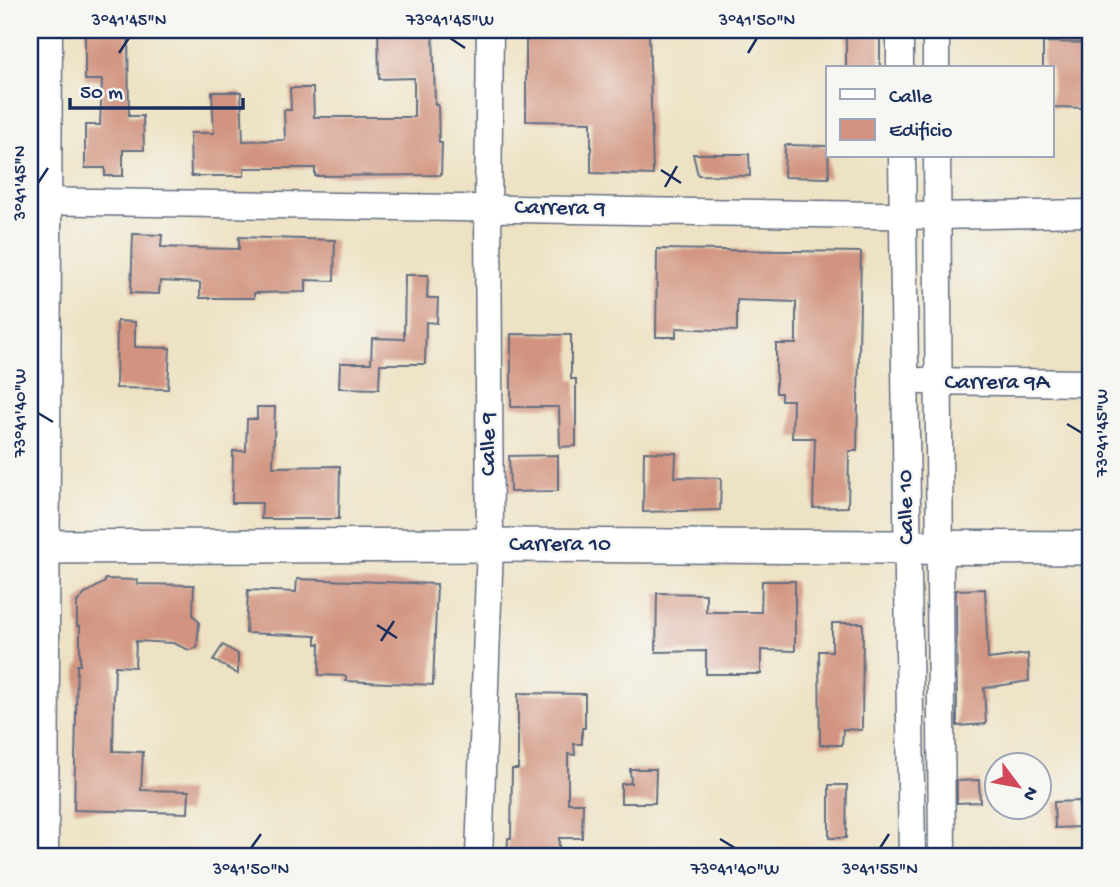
<svg xmlns="http://www.w3.org/2000/svg" width="1120" height="887" font-family="'Gochi Hand',sans-serif">
<style>
.building{fill:#d29480}
.lines{fill:none;stroke-linecap:round;stroke-linejoin:round}
.minor-casing{stroke:#646e81;stroke-width:29}
.tertiary-casing{stroke:#646e81;stroke-width:36}
.minor{stroke:#fff;stroke-width:26}
.tertiary{stroke:#fff;stroke-width:33}
.ticks{fill:none;stroke:#1b2f5e;stroke-width:2.5}
.labels{text-anchor:middle;dominant-baseline:central;stroke-width:5;stroke-linejoin:round;paint-order:stroke}
.street-label{font-size:23px;fill:#1b2f5e;stroke:#f6f6f2}
.neatline{fill:none;stroke:#1b2f5e;stroke-width:2.5}
.ticks-label{font-size:18px;text-anchor:middle;fill:#1b2f5e}
</style>
<rect width="100%" height="100%" fill="#f6f6f2"/>
<filter id="ink" filterUnits="userSpaceOnUse"><feTurbulence type="fractalNoise" baseFrequency=".0143" numOctaves="2"/><feDisplacementMap in="SourceGraphic" scale="14" xChannelSelector="R" yChannelSelector="G"/><feConvolveMatrix kernelMatrix="1 2 1 2 8 2 1 2 1" color-interpolation-filters="sRGB"/></filter>
<filter id="wash" filterUnits="userSpaceOnUse"><feTurbulence type="fractalNoise" baseFrequency=".00686" numOctaves="4" result="noise"/><feDisplacementMap in="SourceGraphic" scale="28" xChannelSelector="R" yChannelSelector="G"/><feGaussianBlur stdDeviation="1.57" result="paint"/><feColorMatrix in="noise" values="0 0 0 0 0 0 0 0 0 0 0 0 0 0 0 0 0 1.4 0 .05"/><feComposite in="paint" operator="in"/></filter>
<g filter="url(#wash)">
<rect width="100%" height="100%" fill="#ede2c3"/>
<g id="blocks">
<g class="building">
<path d="M85,30H128L129,116H143L144,150H123V176H105V168H85V125H100L102,80H85Z"/>
<path d="M378,30H433L435,105H438L439,143H442L441,175L315,176V168H244V176H191L190,133H214L212,92H241L243,141L285,140L284,110H291L290,88H313L314,117H414V78L379,79Z"/>
<path d="M526,30H649L653,175L591,173V122L526,121Z"/>
<rect x="846" y="30" width="34" height="38"/>
<path d="M1043,42L1090,43V108L1052,107V68H1043Z"/>
<path d="M785,145L828,146L829,178L784,177Z"/>
<path d="M693,154H749L750,176L698,175Z"/>
<path d="M133,234L162,235L161,247L187,248L239,249V237L335,240L334,281L306,280V292L254,293V298H200V283L160,281L159,294L131,293Z"/>
<path d="M657,249L861,252L857,451H849L848,507L813,508L815,438H792L793,400H781V393H776V344H796V302L737,300V331L676,328V337H656Z"/>
<path d="M405,275H428L427,298H438L437,323L426,322L425,364H380L379,389L339,388L340,363H371L372,338L404,339Z"/>
<path d="M117,321L135,322V347L170,348L168,389L116,388Z"/>
<path d="M511,334L571,335V379H576V446L560,447L559,407H511Z"/>
<path d="M257,407H275L273,467L340,466L339,519H261L262,503H232L233,451H246L247,419H257Z"/>
<path d="M644,452L676,453L675,477L721,478L720,510L643,512Z"/>
<path d="M558,455V491L510,492L509,456Z"/>
<path d="M105,579L137,580V584L194,585L193,615L199,622L197,648L189,650L173,643L136,641L135,667L115,666L114,698L113,751L143,752L141,790L189,791L188,813L74,810L77,665H80V626H77V602L86,593L105,582Z"/>
<path d="M297,579L437,584L433,685L346,681V676L319,675L320,644H316V636L246,633L248,590L296,592Z"/>
<path d="M762,581H795V651L761,650V674H706V651L656,652L657,593L706,594V612H761Z"/>
<path d="M985,589L988,659L1028,654L1029,681L984,688L986,724L957,726L956,590Z"/>
<path d="M832,623H863L862,730L843,729L842,745H820L819,651H832Z"/>
<path d="M223,645L238,654V674L213,660Z"/>
<path d="M518,693L585,694V728H582V744H574L575,755L568,754V803H583L582,838H559V857H507L508,838H511L512,769H518Z"/>
<path d="M630,769H656L655,803H621V784L631,783Z"/>
<path d="M979,780L980,802L957,803V781Z"/>
<path d="M829,785H847L846,838H829Z"/>
<path d="M1079,801L1080,827L1055,828L1054,802Z"/>
</g>
</g>
</g>
<g filter="url(#ink)">
<use href="#blocks" fill-opacity="0" stroke="#646e81" stroke-width="2"/>
<g class="lines">
<g class="minor-casing">
<g id="minor">
<path d="M900,30V68"/>
<path d="M936,30V68"/>
<path d="M902,156L912,857"/>
<path d="M937,156L942,857"/>
<path d="M30,201L937,216L1090,213"/>
<path d="M921,381L1090,383"/>
<path d="M45,857L49,30"/>
<path d="M479,857L490,545L488,208L490,30"/>
</g>
</g>
<g class="tertiary-casing">
<path id="tertiary" d="M30,547L490,545L1090,548"/>
</g>
<use href="#minor" class="minor"/>
<use href="#tertiary" class="tertiary"/>
</g>
</g>
<path class="ticks" d="M450,38L465,48M119,53L129,38M748,53L757,38M661,170L681,183M38,183L48,168M665,187L677,166M38,413L53,422M1067,424L1082,433M377,625L397,638M381,641L394,621M720,839L735,848M251,848L261,834M880,848L889,834"/>
<g class="labels">
<g class="street-label">
<text transform="translate(560 209) rotate(1)">Carrera 9</text>
<text x="997" y="383">Carrera 9A</text>
<text transform="translate(489 444) rotate(-90)">Calle 9</text>
<text transform="translate(907 507) rotate(-91)">Calle 10</text>
<text x="560" y="545">Carrera 10</text>
</g>
</g>
<rect width="1120" height="887" fill="none" stroke="#f6f6f2" stroke-width="77"/>
<rect x="826" y="66" width="228" height="91" fill="#f6f6f2" stroke="#9ea6b7" stroke-width="2"/>
<rect x="840" y="89" width="35" height="10" fill="#ffffff" stroke="#9ea6b7" stroke-width="2"/>
<text x="889" y="102" font-size="21" fill="#1b2f5e">Calle</text>
<rect x="840" y="119" width="35" height="21" fill="#d29480" stroke="#9ea6b7" stroke-width="2"/>
<text x="889" y="136" font-size="21" fill="#1b2f5e">Edificio</text>
<g transform="translate(1018 786) rotate(122)"><circle r="33" fill="#f6f6f2" stroke="#9ea6b7" stroke-width="2"/>
<path d="M0-5L12 26L0 18L-12 26Z" fill="#d1495b"/>
<text y="-10" font-size="19" font-weight="bold" text-anchor="middle" fill="#1b2f5e">N</text>
</g>
<path d="M70 98v10h173v-10" fill="none" stroke="#1b2f5e" stroke-width="3.5"/>
<text x="80" y="98" font-size="21" fill="#1b2f5e" stroke="#f6f6f2" stroke-width="5" paint-order="stroke">50 m</text>
<rect x="38" y="38" width="1044" height="810" class="neatline"/>
<g class="ticks-label">
<text x="129" y="25">3°41'45"N</text>
<text x="450" y="25">73°41'45"W</text>
<text x="757" y="25">3°41'50"N</text>
<text transform="translate(19 183) rotate(-90)" y="6">3°41'45"N</text>
<text transform="translate(19 413) rotate(-90)" y="6">73°41'40"W</text>
<text transform="translate(1101 433) rotate(-90)" y="6">73°41'45"W</text>
<text x="251" y="874">3°41'50"N</text>
<text x="735" y="874">73°41'40"W</text>
<text x="880" y="874">3°41'55"N</text>
</g>
</svg>
